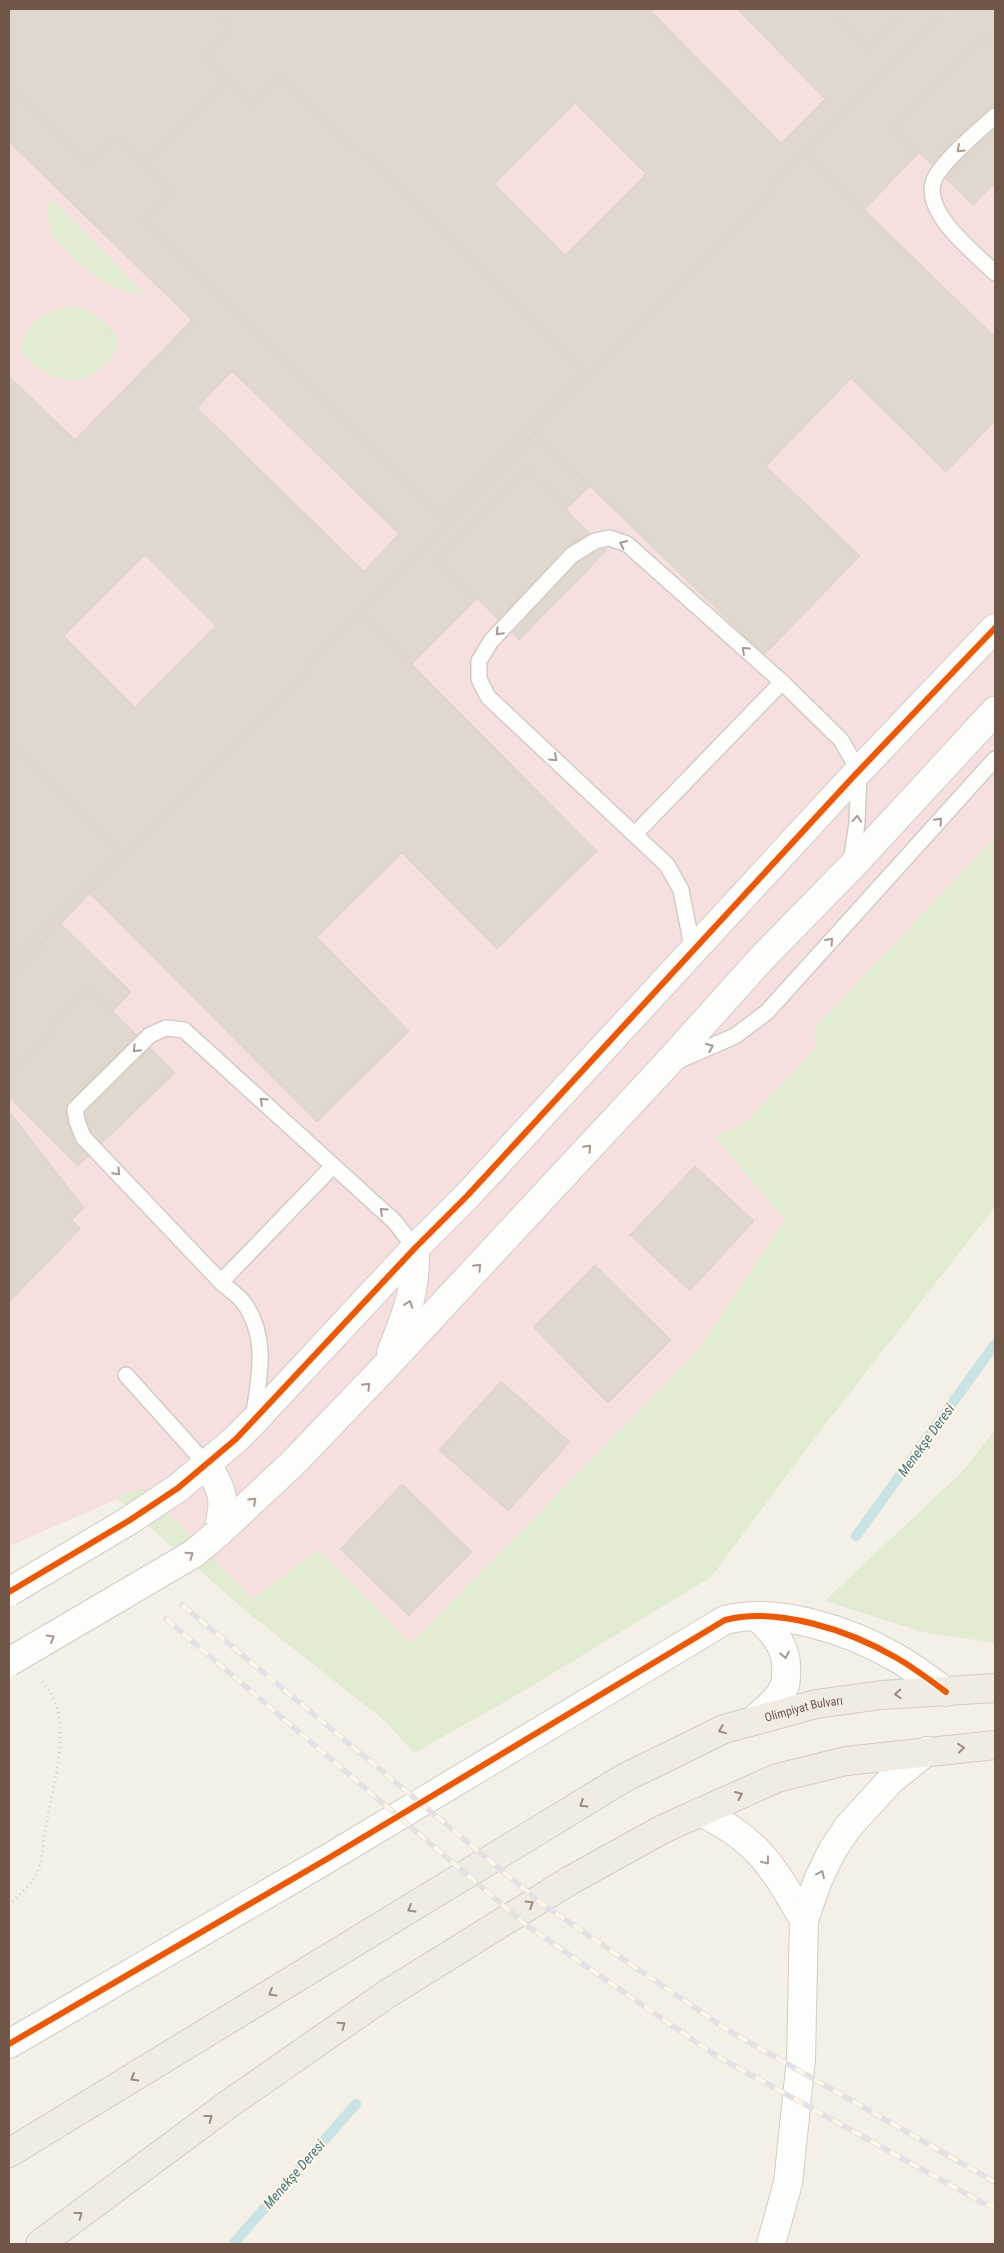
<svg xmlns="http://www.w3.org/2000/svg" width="1004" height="2253" font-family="'Roboto Condensed',sans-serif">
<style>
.medical{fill:#f6e0df}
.green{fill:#e0ebd2}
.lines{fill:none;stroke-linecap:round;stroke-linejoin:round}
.stream{stroke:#c9e2e4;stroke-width:10}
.building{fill:#e0d7cf;stroke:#ddd2ca;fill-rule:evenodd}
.service-casing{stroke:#d3ccc6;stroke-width:18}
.minor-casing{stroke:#d3ccc6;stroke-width:30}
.tertiary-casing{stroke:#d3ccc6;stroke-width:30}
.primary-casing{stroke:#d3cbc4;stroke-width:30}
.path{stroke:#d5cfc9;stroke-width:3;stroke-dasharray:1 4;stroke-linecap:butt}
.service{stroke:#fdfdfb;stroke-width:15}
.minor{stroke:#fdfdfb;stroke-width:28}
.tertiary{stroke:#fdfdfb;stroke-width:28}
.primary{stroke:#f0ece4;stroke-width:28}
.rail-casing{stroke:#e3e1e3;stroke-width:5.5}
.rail{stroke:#fef5e6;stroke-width:4;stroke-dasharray:11;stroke-linecap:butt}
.tertiary-bridge-casing{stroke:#d3ccc6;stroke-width:30;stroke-linecap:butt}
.tertiary-bridge{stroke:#fdfdfb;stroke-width:28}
.cycleway-casing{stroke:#fef5e6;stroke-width:9}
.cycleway{stroke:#e8590c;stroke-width:6}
.oneway{stroke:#a89991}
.oneway2{stroke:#9d8b80}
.labels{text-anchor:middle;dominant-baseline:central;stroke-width:4.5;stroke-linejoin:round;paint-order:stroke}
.street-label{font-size:12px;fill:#70574a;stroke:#fef5e6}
.water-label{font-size:14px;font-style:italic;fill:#457882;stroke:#fef5e6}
</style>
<rect width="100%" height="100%" fill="#f4efe7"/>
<path class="medical" d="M9,9H995V1023L465,1686L253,1600L143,1488L9,1546Z"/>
<g class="green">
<path d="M51,198L146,295L126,292L104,282L76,261L52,235L46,207Z"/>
<path d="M77,306C89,313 106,320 114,332C129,354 89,382 70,380C55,379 40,371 29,361C24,357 21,351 22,344C25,318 54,308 77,306Z"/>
<path d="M995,837V1207L827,1422L711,1577L520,1693L414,1753L385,1721L252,1616L115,1497L143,1488L253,1599L319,1549L410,1644L697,1352L785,1220L714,1136L744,1124L817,1047L813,1030Z"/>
<path d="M995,1430V1643L923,1632L825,1601L962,1472Z"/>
</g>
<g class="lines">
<g class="stream">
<path d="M856,1536L995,1344"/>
<path d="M233,2244L356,2104"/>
</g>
</g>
<g class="building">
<path d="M9,9H649L781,143L825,99L737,9H946L9,977V376L75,440L192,320L9,142ZM575,103L646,174L565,255L494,184ZM232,371L399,534L364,571L197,408ZM145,555L216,626L135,707L64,636Z"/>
<path d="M9,9H215L232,26L203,54L228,79L145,163L117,137L87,166L9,88Z"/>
<path d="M825,9H910L868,51Z"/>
<path d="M946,9H995V73L864,210L806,153Z"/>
<path d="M981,35L995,50V183L973,205L892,126Z"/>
<path d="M283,76L582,371L440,515L142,221L172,190L145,163L228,79L255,105Z"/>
<path d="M806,153L995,337V421L946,472L851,378L766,466L860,556L764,655L535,433Z"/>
<path d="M535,433L590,486L412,664L361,613Z"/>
<path d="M526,470L607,550L519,640L438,560Z"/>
<path d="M361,613L597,851L497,949L402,853L317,937L409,1031L317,1122L90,894Z"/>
<path d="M9,743L118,851L9,962Z"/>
<path d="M60,923L131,992L20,1108L9,1097V977Z"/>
<path d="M90,989L175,1073L78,1166L9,1097V1072Z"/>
<path d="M9,1111L84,1208L72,1219L80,1229L9,1302Z"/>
<path d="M695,1166L754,1221L690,1291L630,1235Z"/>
<path d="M595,1265L671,1340L608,1403L533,1327Z"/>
<path d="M501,1381L570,1442L508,1511L439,1450Z"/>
<path d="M402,1484L472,1552L409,1616L340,1549Z"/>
</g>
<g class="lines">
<g class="service-casing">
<g id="service">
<path d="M995,116C980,130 938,164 933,183C925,215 974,252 995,273"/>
<path d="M635,834L782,682"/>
<path d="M693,951L681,890L667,865L488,697L479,679V661L491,641L572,555L595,541L609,538L627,544L782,682L841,740L859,771L857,823L851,862"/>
<path d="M675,1062L735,1036L767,1012L995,759"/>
<path d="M221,1282L333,1166"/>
<path d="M126,1375L206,1464"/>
<path d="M253,1419C259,1380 269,1338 244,1303C238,1295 228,1289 221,1282L83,1137L77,1121L75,1109L150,1035L166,1028L184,1030L395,1222L415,1248"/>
</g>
</g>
<g class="minor-casing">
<g id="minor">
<path d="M700,1812C758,1839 773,1867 804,1920"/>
<path d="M771,2244L788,2183L801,2059L804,1920L818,1880L832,1851L848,1827L890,1781L927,1751"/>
</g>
</g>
<g class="tertiary-casing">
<g id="tertiary">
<path d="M391,1353C407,1313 416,1292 415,1248"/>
<path d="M206,1464C225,1492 226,1502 217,1534"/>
<path d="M178,1488L236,1439L253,1422L415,1248L467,1196L853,777L995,628"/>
<path d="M217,1534L292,1464L386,1366L665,1066L761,959L851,867L995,711"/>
<path d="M754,1720C765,1710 780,1699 785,1685C786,1681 786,1676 786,1673C788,1646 774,1634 757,1616"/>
<path d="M9,2044L327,1859L725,1620C777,1606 850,1631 895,1657C913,1667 930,1680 946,1692"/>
</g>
</g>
<g class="primary-casing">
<g id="primary">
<path id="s1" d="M9,2153L624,1778L724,1729L816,1704L882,1695L995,1688"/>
<path d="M40,2244L230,2103L387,1994L569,1881L663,1829L777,1778L846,1761L995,1745"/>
</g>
</g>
<path class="path" d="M9,1905C16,1898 34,1882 37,1874C43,1857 44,1837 47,1820C54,1778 76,1715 41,1680"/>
<use href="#service" class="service"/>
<use href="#minor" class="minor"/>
<use href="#tertiary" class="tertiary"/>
<use href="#primary" class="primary"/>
<g class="rail-casing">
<g id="rail">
<path d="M182,1605L541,1903L726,2029L995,2182"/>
<path d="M166,1619L525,1924L715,2055L983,2203L995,2207"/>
</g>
</g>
<use href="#rail" class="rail"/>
<g class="tertiary-bridge-casing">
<g id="tertiary-bridge">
<path d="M9,1592L130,1520L178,1488"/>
<path d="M9,1662L193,1554L217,1534"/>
</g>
</g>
<use href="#tertiary-bridge" class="tertiary-bridge"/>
<g class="cycleway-casing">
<g id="cycleway">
<path d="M9,1592L130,1520L178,1488L236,1439L415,1248L467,1196L853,777L995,628"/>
<path d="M9,2044L327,1859L725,1620C777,1606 850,1631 895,1657C913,1667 930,1680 946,1692"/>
</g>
</g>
<use href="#cycleway" class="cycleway"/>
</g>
<defs><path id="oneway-chevron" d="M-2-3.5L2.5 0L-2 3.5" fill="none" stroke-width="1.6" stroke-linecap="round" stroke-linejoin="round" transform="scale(1.25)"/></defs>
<g class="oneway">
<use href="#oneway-chevron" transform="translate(960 149) rotate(137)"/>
<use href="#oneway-chevron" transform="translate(623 544) rotate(-156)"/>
<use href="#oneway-chevron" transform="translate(499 632) rotate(133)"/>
<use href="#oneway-chevron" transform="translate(745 650) rotate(-138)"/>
<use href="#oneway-chevron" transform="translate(554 758) rotate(43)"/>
<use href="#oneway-chevron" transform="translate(857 819) rotate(-86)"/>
<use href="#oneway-chevron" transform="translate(939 821) rotate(-47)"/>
<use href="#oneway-chevron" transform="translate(830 941) rotate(-48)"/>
<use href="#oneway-chevron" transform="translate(710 1047) rotate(-23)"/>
<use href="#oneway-chevron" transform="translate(136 1049) rotate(135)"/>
<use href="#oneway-chevron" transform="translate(263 1101) rotate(-137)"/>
<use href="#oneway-chevron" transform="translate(588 1148) rotate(-47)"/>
<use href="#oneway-chevron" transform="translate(117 1172) rotate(46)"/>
<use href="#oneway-chevron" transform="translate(383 1211) rotate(-138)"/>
<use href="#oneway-chevron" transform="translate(478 1267) rotate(-47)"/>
<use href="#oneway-chevron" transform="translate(409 1304) rotate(-70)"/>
<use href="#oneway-chevron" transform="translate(367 1386) rotate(-46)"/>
<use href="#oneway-chevron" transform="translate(253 1501) rotate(-43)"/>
<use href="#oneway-chevron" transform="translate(190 1555) rotate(-34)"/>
<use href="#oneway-chevron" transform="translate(51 1638) rotate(-31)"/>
<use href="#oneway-chevron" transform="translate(785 1655) rotate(79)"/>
<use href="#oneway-chevron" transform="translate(766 1861) rotate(52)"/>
<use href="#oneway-chevron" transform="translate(821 1874) rotate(-65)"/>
</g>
<g class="oneway2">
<use href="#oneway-chevron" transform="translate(898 1694) rotate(177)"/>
<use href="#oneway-chevron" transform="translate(722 1730) rotate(158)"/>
<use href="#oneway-chevron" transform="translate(961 1748) rotate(-5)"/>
<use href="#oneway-chevron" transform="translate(739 1795) rotate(-24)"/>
<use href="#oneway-chevron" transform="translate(583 1804) rotate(148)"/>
<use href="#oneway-chevron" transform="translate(530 1904) rotate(-32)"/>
<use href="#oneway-chevron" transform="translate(411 1909) rotate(149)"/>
<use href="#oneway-chevron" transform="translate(272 1993) rotate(149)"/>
<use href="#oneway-chevron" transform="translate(342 2025) rotate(-35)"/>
<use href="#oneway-chevron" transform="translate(134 2078) rotate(149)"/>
<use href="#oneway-chevron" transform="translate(209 2118) rotate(-37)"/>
<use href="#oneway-chevron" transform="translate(79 2215) rotate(-37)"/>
</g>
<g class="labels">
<g class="street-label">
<text stroke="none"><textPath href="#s1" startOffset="914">Olimpiyat Bulvarı</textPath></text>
</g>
<g class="water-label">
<text transform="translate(926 1440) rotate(-54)">Menekşe Deresi</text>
<text transform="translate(294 2174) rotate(-49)">Menekşe Deresi</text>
</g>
</g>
<rect width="1004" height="2253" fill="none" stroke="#70574a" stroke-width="20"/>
</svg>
